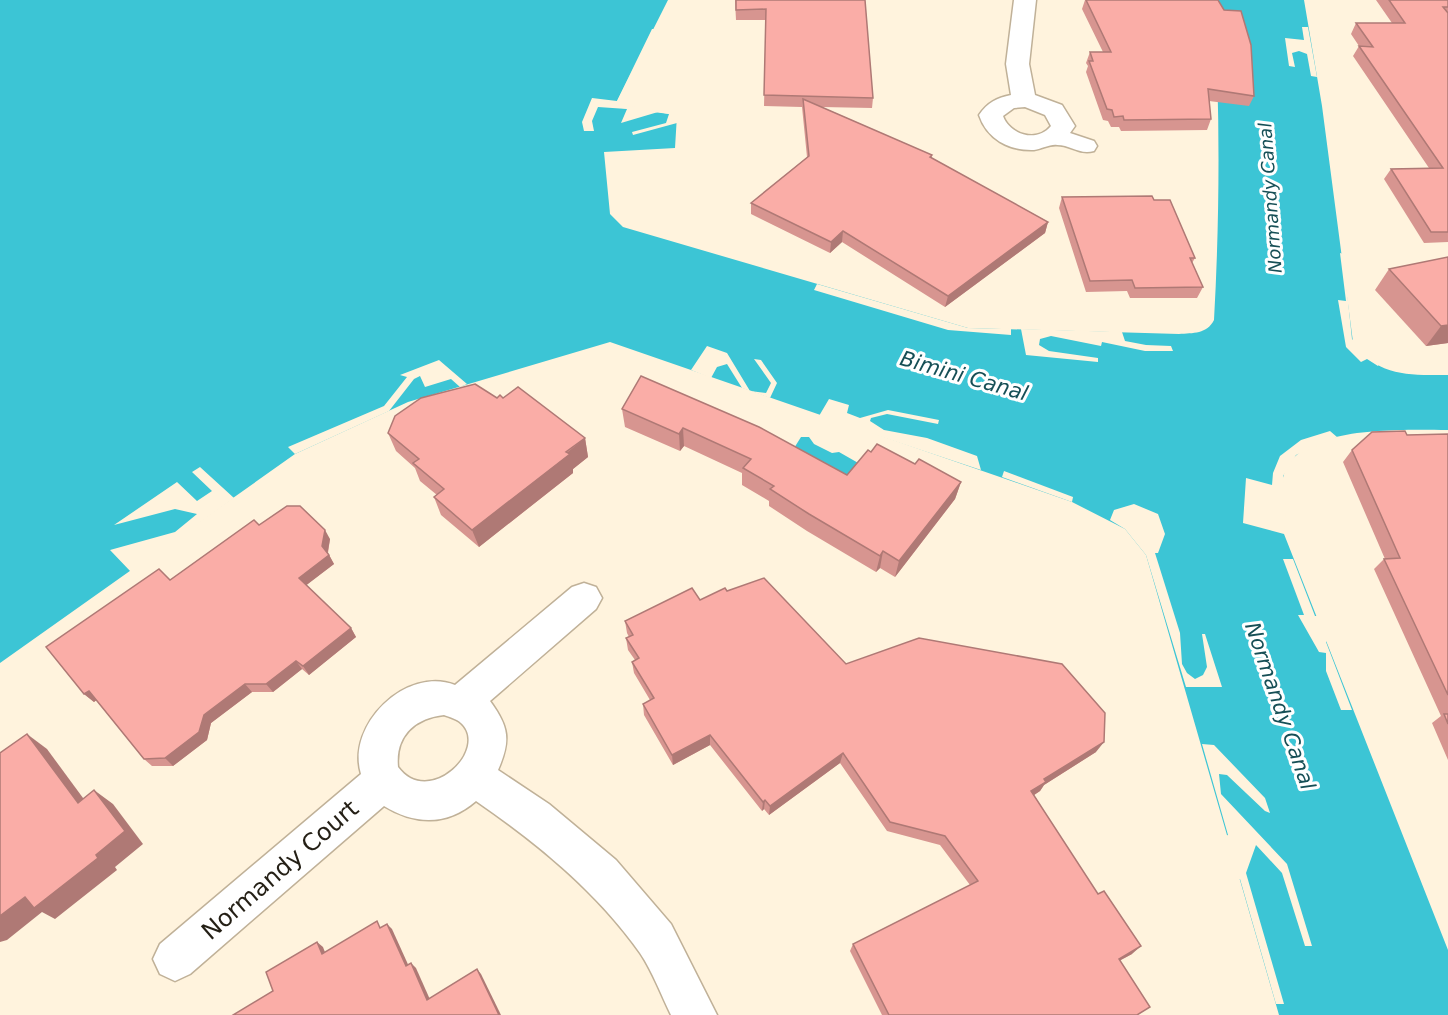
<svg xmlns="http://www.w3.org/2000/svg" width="1448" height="1015" font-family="'DejaVu Sans',sans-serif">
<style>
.water{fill:#3cc5d5}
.pier{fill:#fff3dd}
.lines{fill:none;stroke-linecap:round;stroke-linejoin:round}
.minor-casing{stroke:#c0b198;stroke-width:3}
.minor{fill:#fff;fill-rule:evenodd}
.wall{fill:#d79590}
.shaded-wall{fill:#af7975}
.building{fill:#faada7;stroke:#af7975;stroke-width:1.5}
.labels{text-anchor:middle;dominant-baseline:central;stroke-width:6;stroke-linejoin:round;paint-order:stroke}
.far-water-label{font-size:18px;font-style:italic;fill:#164f56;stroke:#fff}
.water-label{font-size:21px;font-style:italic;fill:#164f56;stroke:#fff}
.near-street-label{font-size:24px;fill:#241f15;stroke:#fff}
</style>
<rect width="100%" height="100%" fill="#fff3dd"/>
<g class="water">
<path d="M0,0H668L614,107L677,115L675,148L604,152L610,214L623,227L968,328L1179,334C1193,333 1207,334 1214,320C1220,213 1220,107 1214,0H1304L1322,106L1353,342C1378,377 1408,375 1448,375V430C1406,430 1300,424 1284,474C1278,491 1284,516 1284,534L1448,950V1015H1279L1146,555L1125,529L1072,502L610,342L408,402L295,454L0,663Z"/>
<path d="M801,437H809L814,444L832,453L839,452L860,464L849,479L791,453Z"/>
</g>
<g class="pier">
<path d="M1302,27H1308L1317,77L1311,76L1307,54L1299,51L1292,53L1295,67L1289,66L1285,38L1304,40Z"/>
<path d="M652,29H655L618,105L678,112L677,123L633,135L632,132L666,123L669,114L658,112L621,123L627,109L598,107L592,121L594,131H584L582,122L592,98L617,101Z"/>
<path d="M1340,253L1343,254L1352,339L1366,354L1380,363L1378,366L1367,359L1361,362L1346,347L1338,300L1346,301Z"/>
<path d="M817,284L968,328L1011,329V335L948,330L814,290Z"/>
<path d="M1021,329L1122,332L1125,341L1146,345L1171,346L1173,351H1145L1102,342L1101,346L1051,336L1040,339L1039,345L1049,351L1098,358V362L1026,355Z"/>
<path d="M707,346L727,353L750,391L766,393L771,383L754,359L761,360L777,383L770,398L742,388L727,364L717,367L711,378L691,370Z"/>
<path d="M439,360L467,384L460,387L451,379L425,387L420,376L414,379L389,411L295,454L288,447L384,406L407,377L400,375Z"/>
<path d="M829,399L849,405L847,413L860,418L888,410L939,420L938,424L887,414L871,418L870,421L884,430L927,438L977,456L981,470L819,416Z"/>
<path d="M1330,431L1337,437L1296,455L1283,476L1286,510L1284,534L1243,523L1246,478L1272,485L1273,473L1280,456L1301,440Z"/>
<path d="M200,467L234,498L131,572L110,550L175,532L197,514L175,509L114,525L177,482L197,501L212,491L192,472Z"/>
<path d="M1004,471L1073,497L1072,502L1002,477Z"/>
<path d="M1134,504L1158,514L1165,534L1158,553H1155L1180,633L1182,664L1187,673L1195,679L1203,675L1207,667L1202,634H1205L1222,687H1186L1146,555L1125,529L1110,520L1114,510Z"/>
<path d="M1283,559H1293L1315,616H1319L1328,640L1326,642L1352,710H1341L1326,671V653L1319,652L1298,615H1304Z"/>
<path d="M1202,744L1214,745L1265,798L1270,813L1265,811L1227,775L1219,774L1221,794L1287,864L1312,946H1305L1282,873L1256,845L1246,873L1284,1004H1276L1240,879H1236L1225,836L1228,835Z"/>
</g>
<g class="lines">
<g class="minor-casing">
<g id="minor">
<path d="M1014,0H1036L1029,64L1035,95L1062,105L1075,126L1070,133L1094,141L1097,146L1094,151C1079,155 1071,145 1057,145C1050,144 1042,149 1034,150C1009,151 987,139 979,115C988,102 997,98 1011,95L1006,64ZM1025,107L1045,115L1051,126C1037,143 1010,135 1003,116L1014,108Z"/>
<path d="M584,583L596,587L602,598L596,609L490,701C509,727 511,740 498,770L549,804L616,860L671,924L717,1015H671C661,995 653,972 640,953C597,892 537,843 476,801C447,826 415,825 384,806L190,974L175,981L160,974L153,959L160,944L361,774C346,725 406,666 455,685L572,587ZM444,715C449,717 457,719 461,723C490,749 429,809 398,767C395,736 415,718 444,715Z"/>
</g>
</g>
<use href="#minor" class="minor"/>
</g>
<g class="wall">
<path d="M735,0H865L873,98L872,108L822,107L932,155V158L1048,222L1045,233L945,307L842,242L830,253L751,214V203L807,157L802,107L764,106L766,20H736Z"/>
<path d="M1085,0H1218L1254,96L1249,106L1209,101L1211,119L1207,130L1121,131L1119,127H1111L1108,121L1103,120L1086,72L1088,66L1086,63L1090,52H1103L1082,9Z"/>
<path d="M1376,0H1448V242L1424,243L1384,179L1391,169L1429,168L1353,56L1359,46L1351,34L1356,23H1392Z"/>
<path d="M1062,197L1154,200L1195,258L1192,263L1203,287L1197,298H1130L1127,291L1086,292L1059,208Z"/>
<path d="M1448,257V343L1426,346L1375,290L1389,269Z"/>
<path d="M497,398H503L585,438L588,457L573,469V473L479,547L441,515L434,497L437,495L420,481L415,468L396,451L388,433Z"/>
<path d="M622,409L847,475L871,452L915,464L961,482L955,499L895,577L880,568L876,572L807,531L769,506V501L742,485V473L684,446L680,451L625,427Z"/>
<path d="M1448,434V760L1432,723L1441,716L1374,569L1384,559H1385L1343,462L1352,450L1407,435Z"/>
<path d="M259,525L330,539L328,553L334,564L306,585L351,628L356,637L309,675L302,669L273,692H252L211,723L207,740L173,766H152L144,759L96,700L94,702L84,694L170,580Z"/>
<path d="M727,591L846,664L1096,752L1044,785L1040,791L1034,795L1132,954L1120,960L1137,1015H882L850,951L853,944L970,885L940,845L887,831L840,763L769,815L764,809L762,811L710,745L673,765L644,715L643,704L650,700L634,673L632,662L635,660L628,650L626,638L629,637L627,633L625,621L700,600Z"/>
</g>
<g class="shaded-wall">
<path d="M1048,222L1045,233L945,307L948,296Z"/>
<path d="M843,231L842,242L830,253L831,242Z"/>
<path d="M1448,325V343L1426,346L1441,326Z"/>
<path d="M683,428L684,446L680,451L679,434Z"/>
<path d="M585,438L588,457L573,469V473L479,547L472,530Z"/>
<path d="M961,482L955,499L895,577L899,561Z"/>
<path d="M325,530L330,539L327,556L322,546Z"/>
<path d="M883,551L880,568L876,572L880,556Z"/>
<path d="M329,555L334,564L304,587L299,578Z"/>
<path d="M351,628L356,637L309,675L303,666Z"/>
<path d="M296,661L302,669L273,692L266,684Z"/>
<path d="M245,684L252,692L211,723L207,740L173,766L165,758L204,715Z"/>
<path d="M89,691L98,699L94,702L84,694Z"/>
<path d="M27,734L47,749L97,817L78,803Z"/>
<path d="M710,735V745L673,765L672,755Z"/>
<path d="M1104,742L1096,752L1044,785L1040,791L1025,801L1031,791L1044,779Z"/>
<path d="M843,753L840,763L769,815L770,806Z"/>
<path d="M94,790L113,804L143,844L115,867L117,870L55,919L42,912L7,940L0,942V916L25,897Z"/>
<path d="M765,800L764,809L762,811L763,802Z"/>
<path d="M387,924L392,929L411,971L406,966Z"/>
<path d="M317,942L323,947L328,960L322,954Z"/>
<path d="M1141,946L1132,954L1110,966L1119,959Z"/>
<path d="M411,963L416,968L432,1004L427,1000Z"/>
<path d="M477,969L481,974L501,1015H499Z"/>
</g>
<g class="building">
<path d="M736,0H865L873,98L764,95L766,9L736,10Z"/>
<path d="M1086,0H1218L1224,10L1241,11L1251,45L1254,96L1208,89L1211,119L1124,120L1123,116L1114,117L1112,110L1107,109L1089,61H1093L1090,52H1111Z"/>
<path d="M1389,0H1448V7H1443L1448,13V232H1431L1391,169L1443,168L1359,46L1373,47L1356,23H1405Z"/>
<path d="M803,99L932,155L930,157L1048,222L948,296L843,231L831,242L751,203L809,156Z"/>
<path d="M1152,196L1154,200H1170L1195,258H1190L1203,287L1135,288L1132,280L1090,281L1062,197Z"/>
<path d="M1448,257V325L1441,326L1389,269Z"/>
<path d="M641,376L759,427L847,475L868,450L871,452L877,444L915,464L919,459L961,482L899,561L883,551L880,556L809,514L770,489L774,486L743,468L751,459L683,428L679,434L622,409Z"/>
<path d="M475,384L497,398L500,395L503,398L518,387L585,438L566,452L570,454L472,530L434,497L444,489L413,463L419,459L388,433L395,416L421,398Z"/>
<path d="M1405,431L1407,435L1448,434V695L1384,559L1400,558L1352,450L1372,432Z"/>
<path d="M287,506H300L325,530L322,546L329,555L299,578L351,628L303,666L296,661L266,684H245L204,715L199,732L165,758L144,759L89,691L84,694L46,647L159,569L170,580L254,520L259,525Z"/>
<path d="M764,578L846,664L919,638L1062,664L1105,713L1104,742L1044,779L1046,782L1031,791L1098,894L1104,891L1141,946L1119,959L1150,1007L1137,1015H889L853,944L978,881L945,836L890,822L843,753L770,806L765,800L763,802L710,735L672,755L643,704L654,698L632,662L639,658L626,638L633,635L625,621L692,588L700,600L725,588L727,591Z"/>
<path d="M1444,714H1448V724Z"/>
<path d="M27,734L78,803L94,790L125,831L96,855L98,858L34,908L25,897L0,916V753Z"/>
<path d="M377,921L380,928L387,924L406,966L411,963L427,1000L477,969L499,1015H233L273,991L266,972L317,942L322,954Z"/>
</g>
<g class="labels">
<g class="far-water-label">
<text transform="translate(1270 198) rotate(-94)">Normandy Canal</text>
</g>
<g class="water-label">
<text transform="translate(964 376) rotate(16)">Bimini Canal</text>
<text transform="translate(1280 706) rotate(71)">Normandy Canal</text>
</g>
<g class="near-street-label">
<text transform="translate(280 870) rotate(-41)">Normandy Court</text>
</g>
</g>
</svg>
